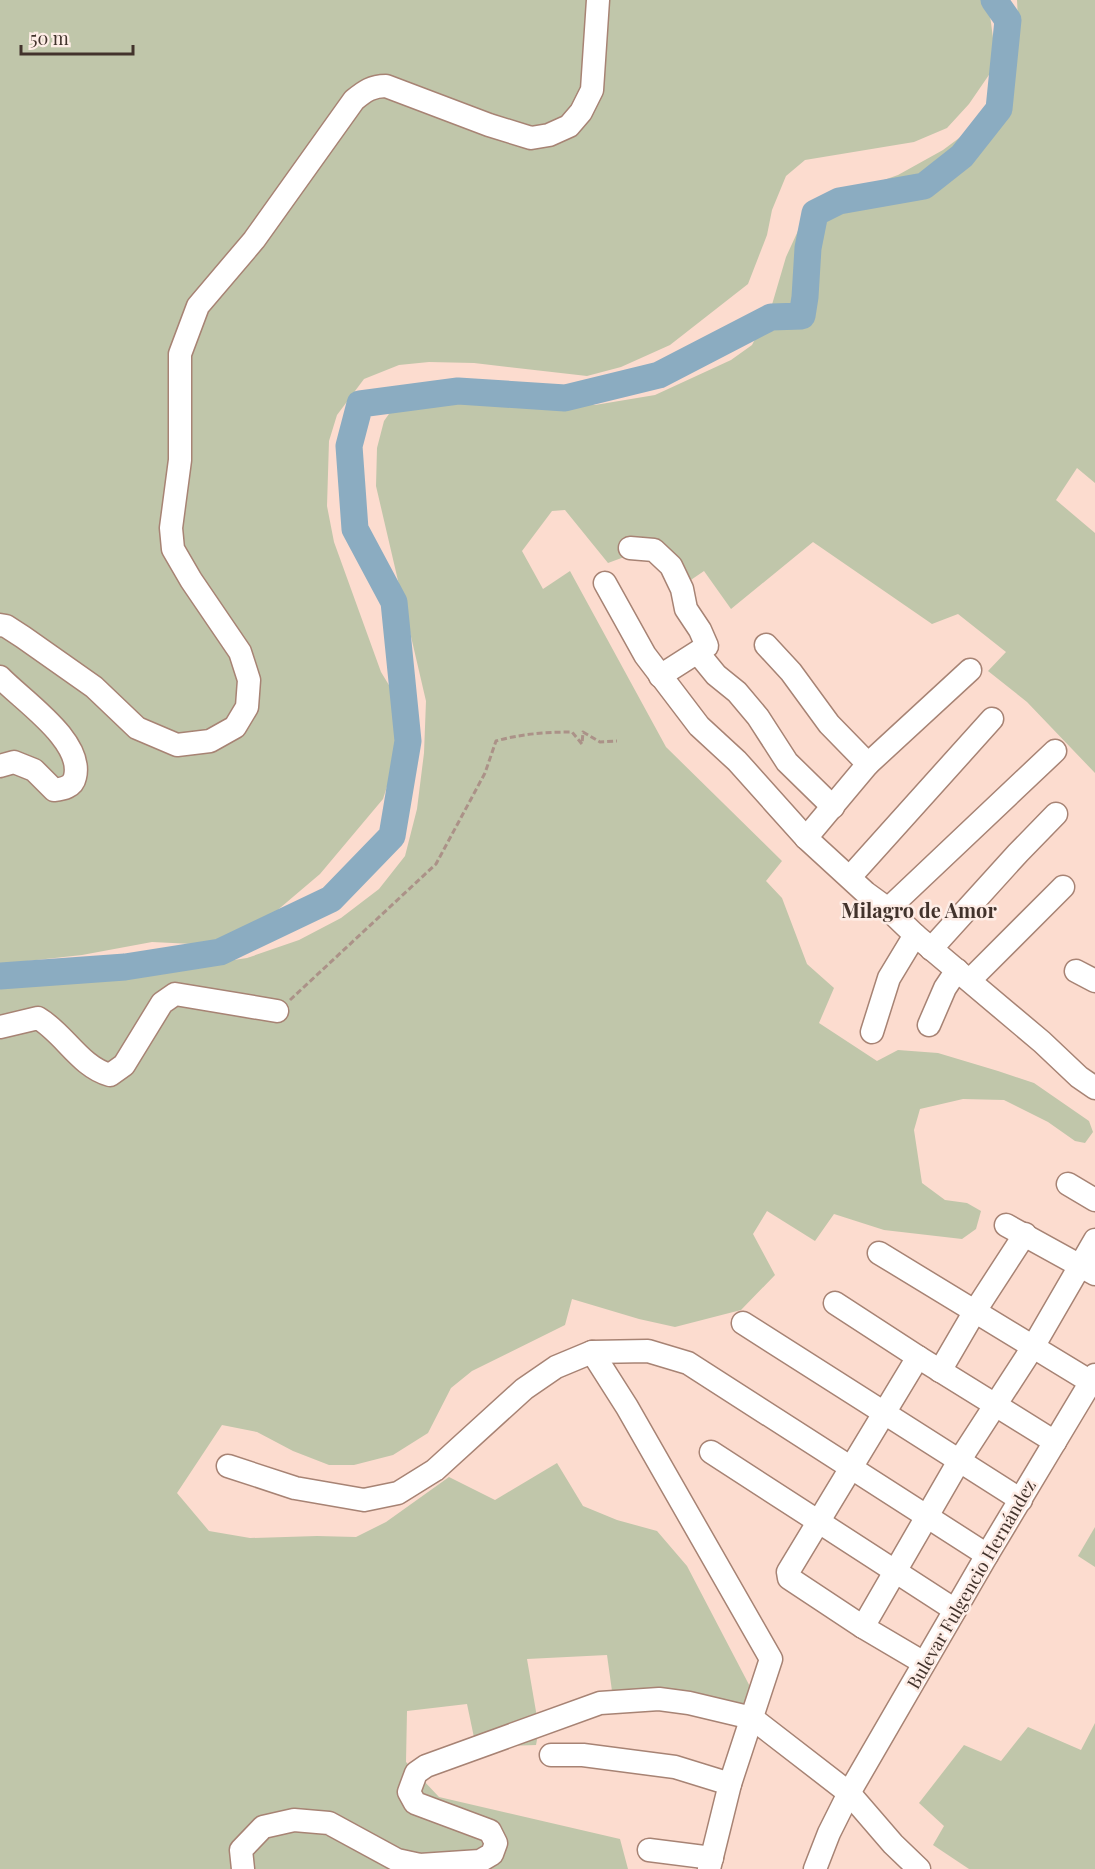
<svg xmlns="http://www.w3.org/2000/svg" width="1095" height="1869" font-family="'Playfair Display',serif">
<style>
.green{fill:#c0c6aa}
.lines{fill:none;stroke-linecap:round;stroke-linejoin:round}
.river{stroke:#8bacc1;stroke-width:27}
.minor-casing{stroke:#a78374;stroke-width:25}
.path{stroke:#ab9288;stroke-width:3;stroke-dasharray:6 3;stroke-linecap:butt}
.minor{stroke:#fff;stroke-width:22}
.labels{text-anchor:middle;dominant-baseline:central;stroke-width:5;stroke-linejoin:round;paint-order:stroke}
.street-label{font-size:18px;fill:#42332c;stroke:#feede6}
.neighbourhood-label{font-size:20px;font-weight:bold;fill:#42332c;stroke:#feede6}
</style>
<rect width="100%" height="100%" fill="#fcdccf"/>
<g class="green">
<path d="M0,0H984L990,15L993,38V69L969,104L947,128L914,142L805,160L786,176L772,210L767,235L748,284L670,345L621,367L587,376L474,363L429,362L399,365L364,379L337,415L329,441L327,506L334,542L381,672L398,700L406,728L383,799L320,874L267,919L242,935L193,944L152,942L82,955L0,964Z"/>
<path d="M1017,0H1095V483L1077,468L1056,500L1095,533V773L1027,702L988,671L1006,652L958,614L932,624L813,542L731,609L704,571L682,586L654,546L608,563L565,510L552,511L522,551L543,589L570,571L666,747L782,861L766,881L782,898L807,964L834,988L819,1023L877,1061L898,1050L938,1053L998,1071L1034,1083L1089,1121L1093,1132L1085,1143L1075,1141L1048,1122L1004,1100L963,1099L920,1109L914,1130L922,1183L945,1200L967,1203L981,1211L976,1229L962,1239L884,1230L834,1214L815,1241L767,1211L753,1234L775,1275L741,1310L675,1327L639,1319L572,1299L565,1325L472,1371L451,1388L428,1433L393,1455L354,1465H329L293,1451L257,1432L222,1425L177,1493L209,1531L250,1538L317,1536L356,1537L386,1522L449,1477L495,1500L557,1463L583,1506L617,1520L657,1531L687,1566L757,1700L747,1715L690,1693L612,1691L607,1655L527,1659L539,1729L536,1745L476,1747L467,1704L407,1711L406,1762L439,1797L620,1839L628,1869H0V983L25,982L132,968L208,964L247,958L299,940L341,918L379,889L405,856L417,809L424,753L426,701L376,486L377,448L384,421L398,401L442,398L520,399L563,400L595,405L655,395L731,360L752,345L771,308L786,257L803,220L853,191L898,175L943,150L986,118L1002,93L1019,39Z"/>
<path d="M1095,1527V1567L1078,1556Z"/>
<path d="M1095,1723V1869H969L933,1845L944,1826L919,1803L964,1745L1001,1761L1028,1727L1081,1750Z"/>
</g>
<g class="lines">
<path class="river" d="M0,976L125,967L220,952L331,899L392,836L408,741L394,602L355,529L349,446L360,404L458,391L565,398L659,375L771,317L802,316L805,297L808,248L815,213L839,201L924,186L962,156L999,109L1008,20L994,0"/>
<g class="minor-casing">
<g id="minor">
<path d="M630,548L654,550L671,566L682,589L686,609L700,630L707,646L660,676"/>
<path d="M605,583L645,655L699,726L737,761L806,838L866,893L888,909L915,935L1042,1042L1079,1077L1095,1088"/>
<path d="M0,625L6,626L23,637L94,687L137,728L177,745L210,741L235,727L247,707L249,680L240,652L191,580L173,549L171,528L180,460V354L198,306L254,240L354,100C365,91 372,86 386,86L489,125L531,138L549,135L569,126L581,112L592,90L598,0"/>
<path d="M766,645L791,672L829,724L868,764"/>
<path d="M698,653L716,675L737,692L758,717L787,762L833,807"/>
<path d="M0,677C23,701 84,741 75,777C73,787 63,789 54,790L34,770L14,762L0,766"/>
<path d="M806,838L868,764L970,670"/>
<path d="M850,877L992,719"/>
<path d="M888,909L1055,751"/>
<path d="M931,949L1018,853L1056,814"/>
<path d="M1076,971L1095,981"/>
<path d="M970,980L1063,887"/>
<path d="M929,1025L945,988L957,970"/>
<path d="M0,1027L38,1018C64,1033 80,1067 110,1075L124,1065L162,1003L175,994L277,1011"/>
<path d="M872,1032L889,978L915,935"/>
<path d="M1068,1184L1095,1200"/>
<path d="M1006,1225L1095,1274"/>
<path d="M879,1253L1091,1382"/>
<path d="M835,1303L918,1357L1055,1442"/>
<path d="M743,1323L1021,1500"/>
<path d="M592,1352L627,1407L771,1659L730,1784L709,1869"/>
<path d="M918,1357L788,1572L789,1578L863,1627L924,1663"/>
<path d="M940,1371L975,1311L1025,1234"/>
<path d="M711,1452L955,1610"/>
<path d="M228,1466L295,1488L364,1500L398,1493L435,1470L524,1389L556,1367L592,1352L648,1351L688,1363L987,1555"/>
<path d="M863,1627L959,1461L1033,1347L1095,1240"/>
<path d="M551,1755H583L675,1767L730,1784"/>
<path d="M649,1850L712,1858"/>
<path d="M243,1869L241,1850L263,1827L294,1820L329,1823L397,1860L420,1865L480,1861L492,1854L496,1843L490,1831L415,1803L409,1792L416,1773L426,1766L600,1703L659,1699L689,1703L752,1718L849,1793L893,1844L919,1869"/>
<path d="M815,1869L829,1833L849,1793L987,1555L1095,1375"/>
</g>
</g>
<path class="path" d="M290,1000L436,864L485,773L496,741C520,734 547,732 572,732L582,744L583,732L600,742L617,741"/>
<use href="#minor" class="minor"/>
</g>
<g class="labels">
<g class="street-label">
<text transform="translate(971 1584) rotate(-60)">Bulevar Fulgencio Hernández</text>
</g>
<g class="neighbourhood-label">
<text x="919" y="909">Milagro de Amor</text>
</g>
</g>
<path d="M21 45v9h112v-9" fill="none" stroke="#42332c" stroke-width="3"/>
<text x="30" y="45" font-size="18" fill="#42332c" stroke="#feede6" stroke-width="4.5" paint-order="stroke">50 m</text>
</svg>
